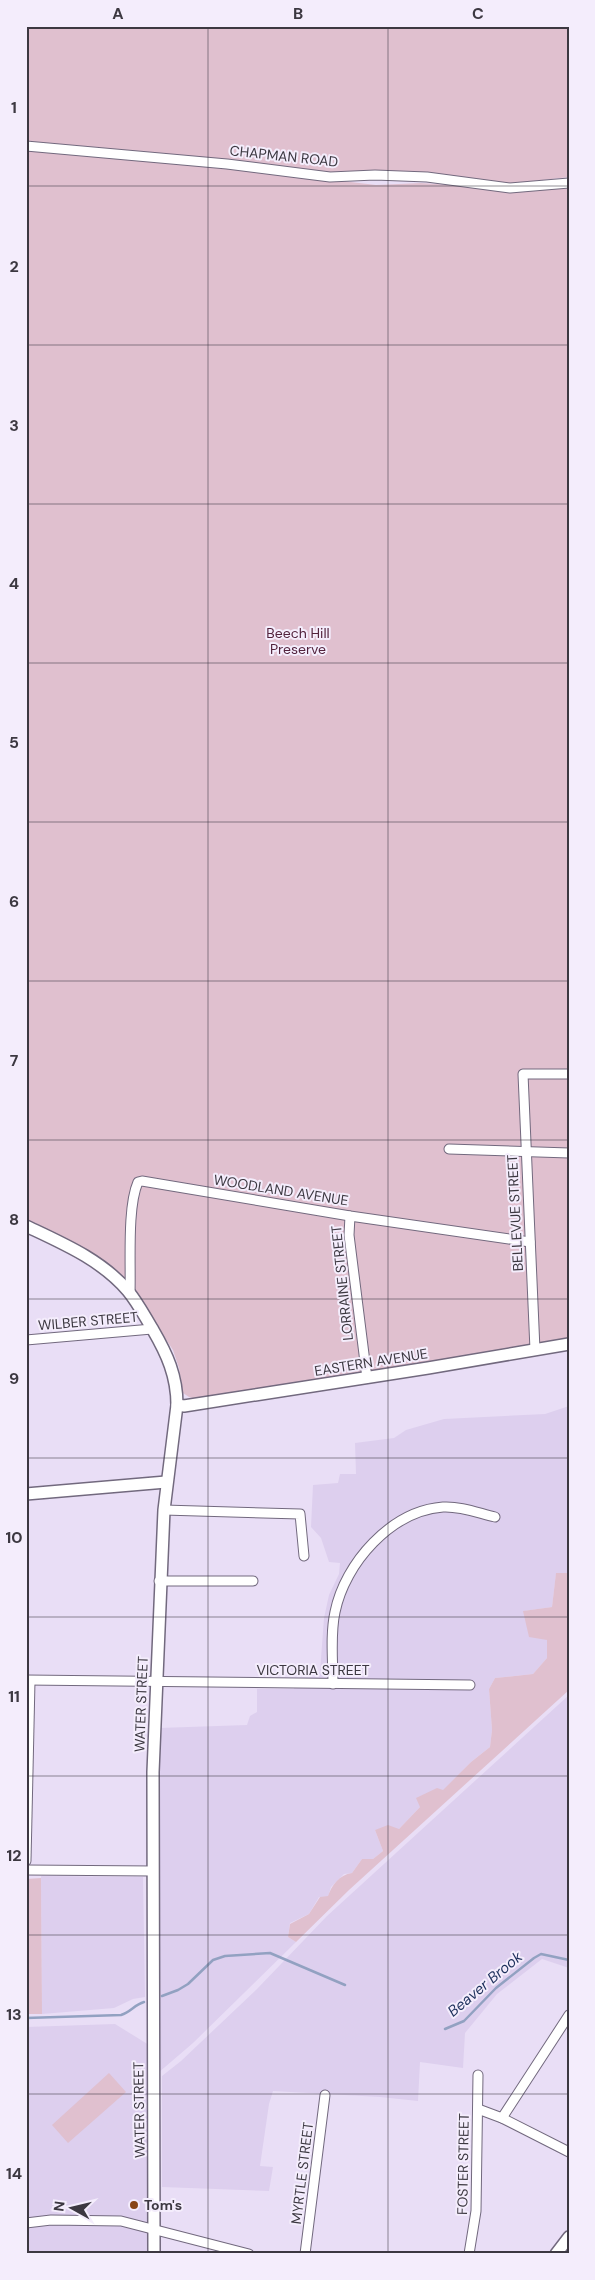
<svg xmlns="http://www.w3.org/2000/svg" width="595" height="2280" font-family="'DM Sans',sans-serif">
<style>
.built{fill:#ddcfee}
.green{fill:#e0c0cf}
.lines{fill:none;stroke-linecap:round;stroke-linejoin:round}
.stream{stroke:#92a1c1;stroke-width:2.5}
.minor-casing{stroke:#72697e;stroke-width:11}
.tertiary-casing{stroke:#72697e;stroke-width:14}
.minor{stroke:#fff;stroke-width:9}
.tertiary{stroke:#fff;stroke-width:11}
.grid{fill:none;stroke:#3c3841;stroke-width:1;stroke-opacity:0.55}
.poi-dot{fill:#884516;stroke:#f4edfc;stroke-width:2}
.labels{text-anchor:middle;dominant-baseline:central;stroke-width:4;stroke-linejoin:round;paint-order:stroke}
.street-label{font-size:14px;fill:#3c3841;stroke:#f4edfc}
.park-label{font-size:14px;fill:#52223c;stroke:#f4edfc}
.poi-label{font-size:14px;font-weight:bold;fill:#3c3841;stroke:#f4edfc;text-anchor:start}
.water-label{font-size:15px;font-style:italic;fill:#1e315c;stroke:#f4edfc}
.neatline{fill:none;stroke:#3c3841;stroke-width:2}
.grid-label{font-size:16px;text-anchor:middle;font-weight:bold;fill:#3c3841}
</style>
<rect width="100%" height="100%" fill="#e9def6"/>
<g class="built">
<path d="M569,1406V1573L556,1574L552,1607L524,1611L547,1640V1658L533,1674L495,1678L489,1689L492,1730L490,1747L471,1762L443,1791L420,1807L399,1829L375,1830L383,1851L373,1859H362L352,1873L344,1874L331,1887L328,1897H319L309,1914L290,1923L288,1937L296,1942L193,2043L158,2073L159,1728L247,1725L250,1716L257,1712V1689H294L296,1678L314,1677L320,1672L324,1618L329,1595L339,1574L340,1563L329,1562L321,1538L311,1527L313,1485L338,1483L340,1474H356L355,1443L394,1438L406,1430L444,1419L545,1414Z"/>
<path d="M569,1695V1968L542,1959L497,1994L465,2033L463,2068L420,2062L418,2101L380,2097L273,2091L269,2104L260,2166L273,2167L269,2191L162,2187V2076L181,2061L257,1989L327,1916Z"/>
<path d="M41,1876L143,1877L145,1997L133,1999L114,2008L42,2014Z"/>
<path d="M115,2024L149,2045L150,2254H26V2027Z"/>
</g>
<g class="green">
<path d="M26,26H569V177L507,184L394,172L371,171L329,174L26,143Z"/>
<path d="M26,149L234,168L376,185L421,183L484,187L569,183V1339L197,1399L189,1397L183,1393L179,1368L173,1350L137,1296L90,1255L26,1220Z"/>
<path d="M556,1573H569V1690L349,1890L296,1942L288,1937L290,1924L309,1914L320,1897L328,1896C332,1885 339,1875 352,1873L362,1859H373L383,1851L375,1830L388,1825L399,1829L420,1807L416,1798L437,1788L443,1790L471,1762L490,1747L492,1730L489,1689L495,1678L533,1674L547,1658V1640L529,1637L523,1611L552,1607Z"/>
<path d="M41,1878L42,2014H26V1879Z"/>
<path d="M109,2073L126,2092L68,2143L52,2125Z"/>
</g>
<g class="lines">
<g class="stream">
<path d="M162,1996L178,1990L188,1984L213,1960L225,1956L270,1953L345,1985"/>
<path d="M26,2018L121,2015C131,2012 134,2005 144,2002"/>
<path d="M445,2029L464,2021L496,1988L534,1958L541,1954L569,1960"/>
</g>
<g class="minor-casing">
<g id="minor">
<path d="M26,146L227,164L330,177L375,175L427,177L510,188L569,183"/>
<path d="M449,1149L569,1153"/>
<path d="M350,1216L349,1235L367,1378"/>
<path d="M130,1293C131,1263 127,1207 138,1182L142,1181L350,1216L530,1242"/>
<path d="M26,1340L152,1329"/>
<path d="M535,1350L523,1074H569"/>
<path d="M164,1510L300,1514L304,1556"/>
<path d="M159,1581H253"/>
<path d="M26,1680L470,1685"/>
<path d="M333,1684C333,1661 330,1635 335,1612C345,1563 391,1511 443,1507C461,1506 478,1513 495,1517"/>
<path d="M26,1861L30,1681"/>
<path d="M26,1870L153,1871"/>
<path d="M478,2109L502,2118L569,2152"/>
<path d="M502,2118L569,2015"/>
<path d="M26,2223L51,2220L121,2221L249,2254"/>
<path d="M305,2254L325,2095"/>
<path d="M469,2254L476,2211L478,2075"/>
</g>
</g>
<g class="tertiary-casing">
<g id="tertiary">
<path d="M26,1226C62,1243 102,1260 128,1291C138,1303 145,1317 153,1330C167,1354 177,1376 177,1405L164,1510L153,1772L154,2254"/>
<path d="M177,1405L184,1406L428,1368L569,1344"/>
<path d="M26,1494L166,1482"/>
<path d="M556,2254L569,2237"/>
</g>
</g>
<use href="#minor" class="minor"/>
<use href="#tertiary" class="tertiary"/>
</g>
<path class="grid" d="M208,26V2254M388,26V2254M26,186H569M26,345H569M26,504H569M26,663H569M26,822H569M26,981H569M26,1140H569M26,1299H569M26,1458H569M26,1617H569M26,1776H569M26,1935H569M26,2094H569"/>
<circle class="poi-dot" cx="134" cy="2205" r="5"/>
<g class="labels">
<g class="street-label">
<text transform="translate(284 156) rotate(6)">CHAPMAN ROAD</text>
<text transform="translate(281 1190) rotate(9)">WOODLAND AVENUE</text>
<text transform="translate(515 1213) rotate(-93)">BELLEVUE STREET</text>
<text transform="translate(342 1283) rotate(-96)">LORRAINE STREET</text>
<text transform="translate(88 1321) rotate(-5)">WILBER STREET</text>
<text transform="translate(371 1362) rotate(-9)">EASTERN AVENUE</text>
<text x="313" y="1670">VICTORIA STREET</text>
<text transform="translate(141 1704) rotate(-88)">WATER STREET</text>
<text transform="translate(139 2110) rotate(-91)">WATER STREET</text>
<text transform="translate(463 2164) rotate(-89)">FOSTER STREET</text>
<text transform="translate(302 2173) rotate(-83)">MYRTLE STREET</text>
</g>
<g class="park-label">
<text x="298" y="633">Beech Hill<tspan x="298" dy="16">Preserve</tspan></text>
</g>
<g class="poi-label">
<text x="144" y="2205">Tom's</text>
</g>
<g class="water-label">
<text transform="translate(485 1984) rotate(-40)">Beaver Brook</text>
</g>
</g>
<rect width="595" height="2280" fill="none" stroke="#f4edfc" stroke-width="55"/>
<g transform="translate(72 2208) rotate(278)" stroke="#f4edfc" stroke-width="4" paint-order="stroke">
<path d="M0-4L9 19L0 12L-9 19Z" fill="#3c3841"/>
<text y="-8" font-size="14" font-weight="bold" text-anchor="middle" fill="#3c3841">N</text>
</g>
<rect x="28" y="28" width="540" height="2224" class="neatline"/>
<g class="grid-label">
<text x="118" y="19">A</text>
<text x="298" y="19">B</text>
<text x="478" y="19">C</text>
<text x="14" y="113">1</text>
<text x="14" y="272">2</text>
<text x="14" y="431">3</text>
<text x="14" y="589">4</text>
<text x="14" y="748">5</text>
<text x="14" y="907">6</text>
<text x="14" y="1066">7</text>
<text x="14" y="1225">8</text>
<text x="14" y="1384">9</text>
<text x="14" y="1543">10</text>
<text x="14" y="1702">11</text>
<text x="14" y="1861">12</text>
<text x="14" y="2020">13</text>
<text x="14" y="2179">14</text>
</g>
</svg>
